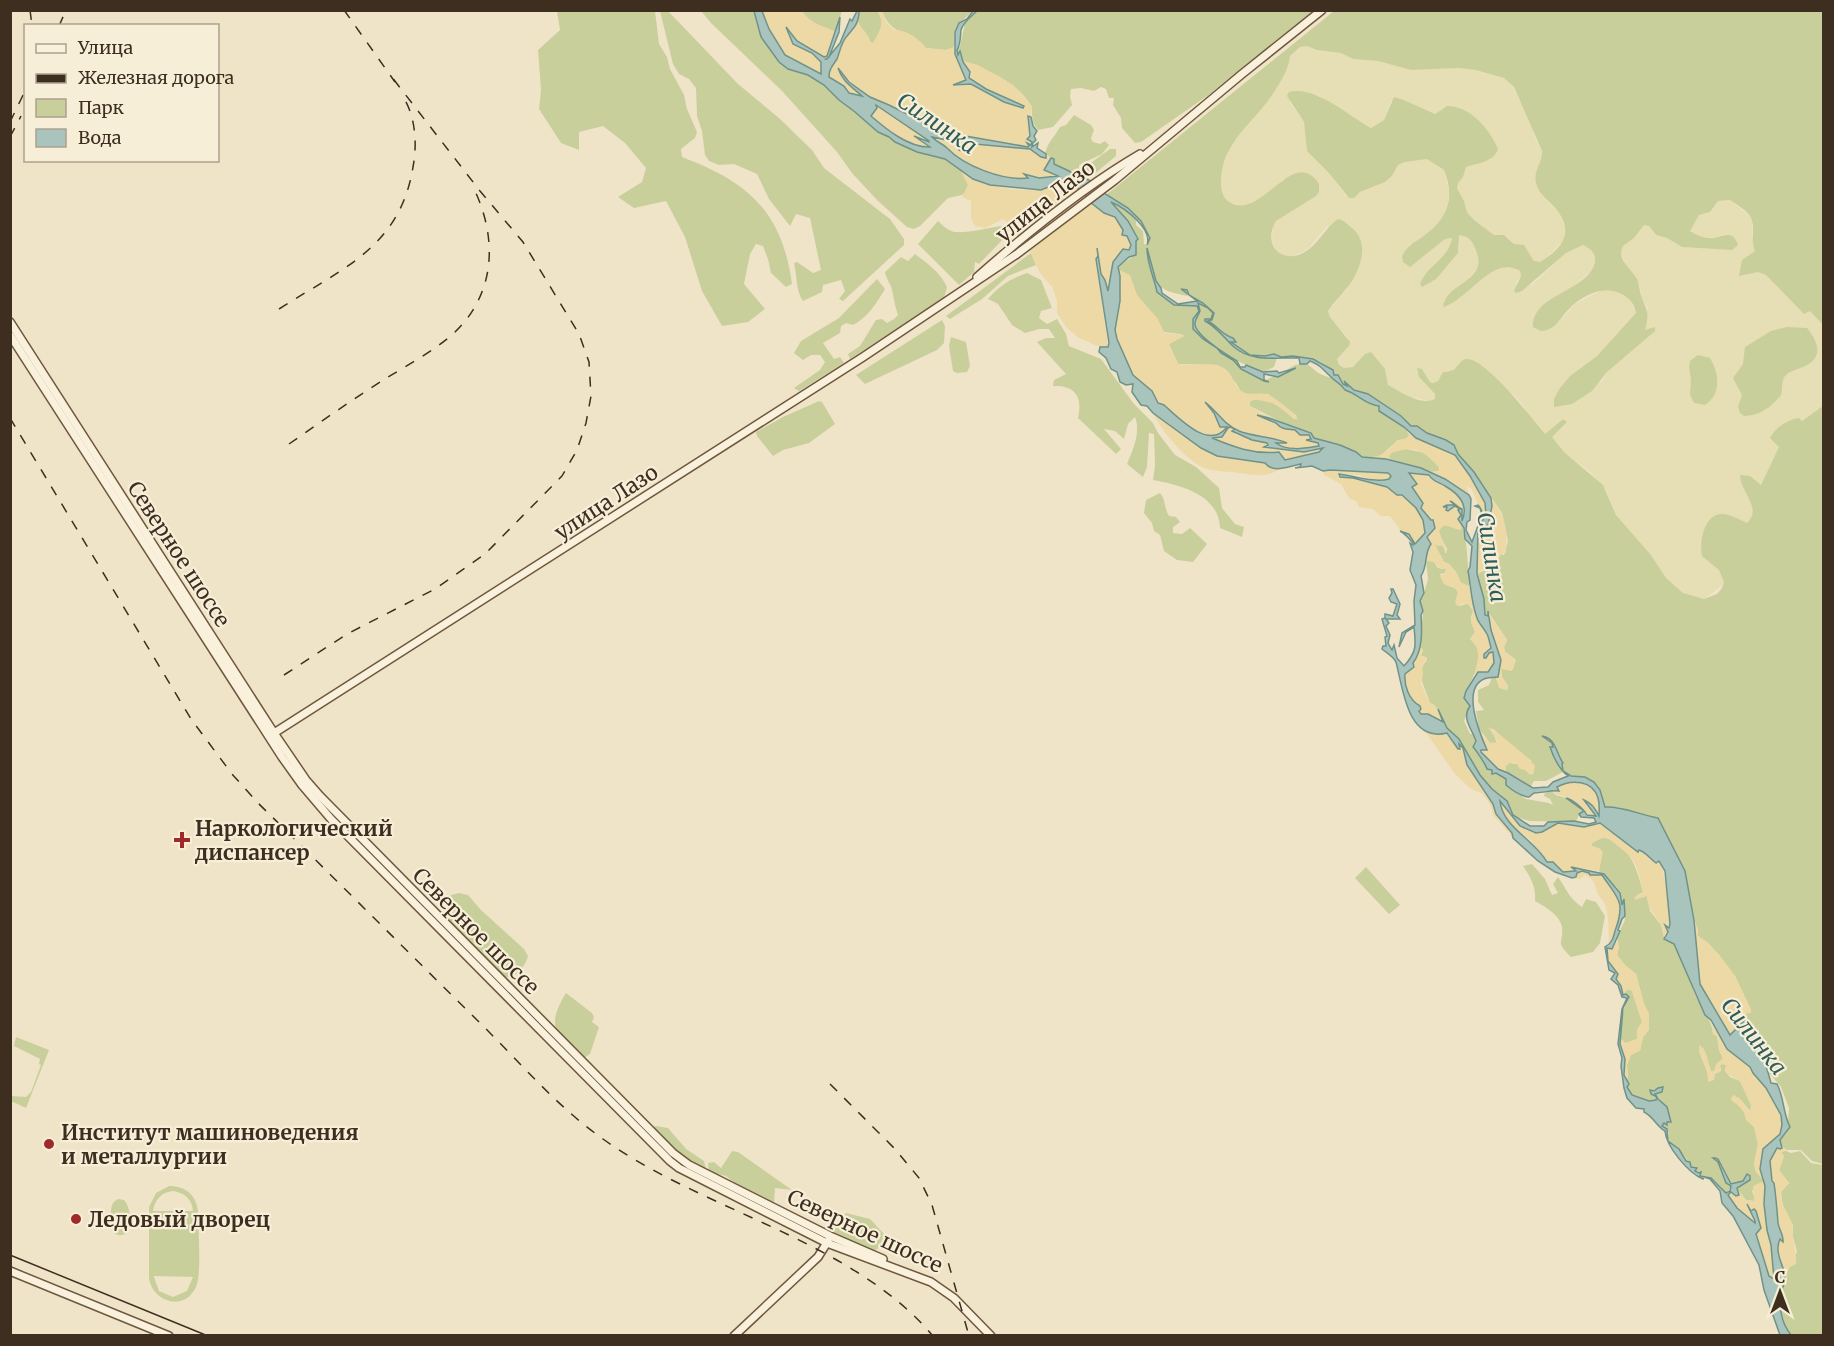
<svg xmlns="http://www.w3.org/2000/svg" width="1834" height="1346" font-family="Merriweather,serif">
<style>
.farmland{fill:#e6deb5}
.green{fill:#c9cf9b;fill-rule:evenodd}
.sand{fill:#ecd9a5}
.water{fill:#a9c4bc;stroke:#6f938a;stroke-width:1.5;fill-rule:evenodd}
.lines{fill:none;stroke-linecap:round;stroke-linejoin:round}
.secondary-casing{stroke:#6f573f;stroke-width:10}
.secondary{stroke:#faf1dc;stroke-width:7}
.tram{stroke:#3d2e20;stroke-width:1.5}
.rail{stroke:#3d2e20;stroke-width:1.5;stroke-dasharray:10 10;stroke-linecap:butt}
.poi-dot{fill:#9e2a2b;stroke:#f7eed8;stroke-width:2}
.labels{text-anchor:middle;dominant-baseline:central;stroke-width:4.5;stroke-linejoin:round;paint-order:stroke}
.street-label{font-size:21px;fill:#3d2e20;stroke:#f7eed8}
.poi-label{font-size:21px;font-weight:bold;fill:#3d2e20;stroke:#f7eed8;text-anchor:start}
.water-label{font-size:22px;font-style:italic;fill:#2f5d5a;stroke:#f7eed8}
</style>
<rect width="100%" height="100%" fill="#f0e4c8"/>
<path class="farmland" d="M1307,46L1317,50L1341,53L1353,59L1378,61L1411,70L1459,68L1476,70L1504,78L1510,82L1531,122L1535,138L1542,151L1543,158L1537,170L1545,198L1559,213L1567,232L1564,240L1545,259L1537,263L1534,261L1524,245L1514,244L1509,238L1494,235L1474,220L1467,212L1464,201L1457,188V183L1463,177L1466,167L1490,160L1443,108L1435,114L1404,100L1391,101L1384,120L1371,128L1318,95L1289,101L1304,122L1307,151L1328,172L1346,196L1354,198L1360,192L1385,182L1392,176L1398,165L1405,162L1427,159L1444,170L1449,192L1448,209L1441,221L1431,232L1409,246L1410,267L1445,239L1452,238L1451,246L1446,254L1423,278L1459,249V235H1464L1472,241L1479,254V266L1471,276L1446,298L1459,299L1489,273L1505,267L1515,268L1520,271L1521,276L1515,284L1532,285L1566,253L1583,245L1589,247L1594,254L1595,261L1593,269L1575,285L1543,305L1559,322L1575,304L1604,289H1612L1629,298L1636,313L1597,356L1570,376L1601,382L1648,308L1641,297L1640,286L1635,276L1625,265L1621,252L1623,246L1634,238L1643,225L1649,226L1655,235L1667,238L1682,247L1732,250L1725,234L1714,238L1705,237L1692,233L1690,229L1699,215L1710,212L1718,201L1730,200L1752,218V236L1823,254V508L1704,599L1692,597L1683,593L1666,578L1651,555L1616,515L1606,490L1590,472L1564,452L1552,437L1567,422L1563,419L1545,434L1517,398L1498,382L1463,359L1453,370L1443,372L1438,381L1433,383L1430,382L1422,369L1419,377L1435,394V399L1430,401L1410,397L1388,385L1385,369L1376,361L1373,354H1365L1353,367L1344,368L1339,365L1337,359L1349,346L1348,338L1330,317L1328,311L1348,288L1328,225L1308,249L1293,256H1281L1277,252L1272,241L1273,226L1276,221L1316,196V180L1305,173L1282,180L1263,197L1245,206L1229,203L1225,198L1221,190V170L1231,146L1276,89L1289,61L1290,56L1300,47Z"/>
<g class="green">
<path d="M842,10L836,32C823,26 810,24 802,11Z"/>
<path d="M557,11H655L659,44L667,57L670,69L684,95L687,109L697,132L695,138L681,149L682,157C748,182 782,211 792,284L786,287L771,273L768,259L763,246L756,244L750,254L744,284L765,309L748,322L722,326L702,291L685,237L666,201L634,208L618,197L642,182L646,168L625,143L603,126L579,132V150L561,143L539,109L541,90L538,50L560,30Z"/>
<path d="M660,11H668L738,84L779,118L812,150L824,168L890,219L904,239V245L843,301L839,299L845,291L841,280L823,285L822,292L803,301C796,292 797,275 794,263L797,262L813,273L821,270L810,218L796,214L790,226L769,199L757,174L734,164L719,165L709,161L705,155L702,131L697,116L696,88L689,79L679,74L673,64Z"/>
<path d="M701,11H754L766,45L779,62L788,69L808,75L824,85L839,100L855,112L878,132L889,137L898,144L945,159L960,169L968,184L966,192L962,195L948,198L920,226L914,229L907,227L878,201L852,173L837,152L782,91L711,23Z"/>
<path d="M859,11H877L882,17L881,32L873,43L870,42C869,33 859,30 858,21C858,17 859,14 859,11Z"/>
<path d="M882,11H972L957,26L954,32L955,43L953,48L945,50L926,48C909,28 892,38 882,11Z"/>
<path d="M977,11H1313L1207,96L1141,142L1135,143L1122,128L1121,118L1113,105L1114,98H1109L1106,89L1101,87L1094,91L1081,88L1071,89L1070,96L1072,105L1053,127L1038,130C1029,120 1034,109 1030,104C1016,82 987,69 963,62L960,51L958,54L957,50L960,46L965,23Z"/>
<path d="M1334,11H1823V325L1810,311L1804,314L1766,275L1758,272L1739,276L1742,260L1755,251C1750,240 1756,225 1750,216C1746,210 1737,205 1730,200L1718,201L1710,212L1699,215L1690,231C1696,235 1706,239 1714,238C1724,236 1733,230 1738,245L1732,250L1682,247L1667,238L1656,235L1649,226L1644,225L1634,238L1623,246C1616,260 1631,268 1637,279C1640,285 1639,292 1642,298C1648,313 1649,313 1645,330L1655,327V331L1607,372L1592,391L1572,404L1554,407V399L1560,388L1570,376L1597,356L1636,313C1634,303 1629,297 1619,293C1603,285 1581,296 1569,309C1560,318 1556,330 1541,331L1533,327C1532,319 1536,312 1542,306C1555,293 1597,281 1595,258C1594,251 1589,248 1583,245L1566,253L1522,291L1516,293L1514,291L1521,276L1520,271C1492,254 1468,301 1443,307C1446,281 1493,282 1474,246C1471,239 1467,236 1459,235L1458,253L1436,279L1422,287L1420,284C1427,265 1449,259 1452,238L1445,239L1410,267L1403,262L1402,257C1405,248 1413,243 1421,238C1447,220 1456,200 1444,170L1427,159L1405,162L1398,165L1392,176L1385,182L1360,192L1354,198H1349L1328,172L1307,151L1304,122L1287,96L1289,92C1315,85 1349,116 1371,128L1384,120L1394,97L1404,100L1435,114L1447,106C1470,106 1489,128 1498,149C1494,162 1478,163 1466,167L1463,177L1458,183L1457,188L1464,201L1467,212L1474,220L1494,235H1504L1514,244L1524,245L1534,261L1540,262C1560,250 1574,235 1559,213C1552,202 1539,196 1536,183C1533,171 1543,162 1542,151L1514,87L1504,78L1476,70L1459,68L1411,70L1378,61L1353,59L1341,53L1317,50L1307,46L1300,47L1290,56C1289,67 1282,80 1276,89C1257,121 1221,141 1221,182C1221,191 1223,200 1233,204C1264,216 1294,145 1319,184V192L1316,196L1276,221C1261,246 1284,267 1308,250C1320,241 1326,227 1338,219C1344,220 1348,225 1353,229C1371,244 1359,274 1346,289C1340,297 1333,303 1328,311L1330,317L1350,342L1349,346L1337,359L1339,365L1344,368L1353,367L1365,354L1371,352L1385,369L1388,385C1401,392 1420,406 1435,399V394L1419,377L1417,368L1422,369L1430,382L1433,383L1438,381L1443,372C1446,372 1450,371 1453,370C1458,367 1460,359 1467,359C1486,359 1532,418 1545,434L1563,419L1567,422L1552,437L1564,452L1603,485L1616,515L1651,555L1666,578L1683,593L1704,599L1717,594L1722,588L1724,582L1719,570L1702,556C1699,542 1704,512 1724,514C1732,515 1740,520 1747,523C1763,508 1740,492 1740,475L1750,476L1761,485L1779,447L1770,438C1776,427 1787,420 1799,418L1802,421L1823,406V1164L1812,1161L1801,1150H1787L1781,1146L1780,1140L1787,1133L1789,1108L1781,1087L1769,1073L1761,1052L1756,1047L1755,1041L1745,1020V1014L1751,1010L1735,976L1719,955L1708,943L1698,936L1685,871L1658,818L1640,815L1618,807L1606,808C1603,803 1603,799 1601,794C1595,778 1585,780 1572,776C1569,775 1566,773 1563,772L1546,781H1534L1531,786L1527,785L1506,772L1504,767L1510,763L1517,764L1532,761C1517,751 1505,739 1492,728L1497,744L1490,743L1479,729L1476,711L1484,710L1478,702V690L1489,685L1492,678H1496L1499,687L1507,690L1508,686L1502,677L1501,669H1513L1515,659L1505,652L1504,647L1507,640L1489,613L1487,616L1485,615L1484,599L1477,574L1487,569L1490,561L1498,559L1501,554L1504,555L1508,541L1502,513L1474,472L1458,454L1452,443L1427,433L1417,426H1411L1401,416L1368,394L1354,390L1344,382L1349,387L1343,384L1338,375H1334C1322,349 1275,358 1254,356L1277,358L1274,367L1263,372L1235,360L1218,348L1221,353L1233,360L1238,366L1264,381L1274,376L1277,377L1288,371L1287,370C1290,368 1295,364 1300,364C1307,362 1312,368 1317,372C1327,379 1338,376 1345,390C1358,394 1366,405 1379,406V411L1404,427L1410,436L1405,439L1398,440L1379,457H1362C1348,448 1331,441 1314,438L1311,433L1287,425L1250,406V401C1266,394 1283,409 1294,419L1297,416L1268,394L1249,395L1241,392L1236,383L1218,365L1178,364L1169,344L1184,336L1180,334L1164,332C1157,317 1149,311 1139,298C1128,282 1138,281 1118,269C1121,262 1134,259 1135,252C1136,248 1135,245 1136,241L1138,239L1128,221L1111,202L1127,211L1136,220V225L1143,231L1144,244L1147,245L1150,236C1138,218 1125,207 1106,195ZM1154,277C1161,292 1171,292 1187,296V292L1181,289L1188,291L1189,295L1203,303H1197L1198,306C1195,305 1192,306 1189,305C1172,305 1153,295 1154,277Z"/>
<path d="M1074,115L1091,125L1094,130L1091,138L1093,142L1100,144L1105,141L1109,145L1102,154L1079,165V175L1075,177L1069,171L1054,164V159L1045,154C1048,141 1054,138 1060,127L1066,125Z"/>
<path d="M1110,149H1116V156L1087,180H1085V164L1092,162Z"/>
<path d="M938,221C943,226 949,231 955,232C969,233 988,228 1001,226L1008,234L979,264L975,262L974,272L959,285L918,244Z"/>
<path d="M1031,253L1036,265L1008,276L982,299L950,319L946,316Z"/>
<path d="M915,254C927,263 941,273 947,287L944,298L850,359L848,354L860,346L876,320L882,319L887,323L894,319L898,315C895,307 894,299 892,290C891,284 886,279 885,272L901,257L908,261Z"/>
<path d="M1027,273L1041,280L1052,308L1041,311L1039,318L1047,324L1057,319L1066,334L1069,346L1101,359L1134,404L1153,423L1158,433L1175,455L1196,467L1219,488L1222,508L1235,524L1244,527L1242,537L1220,528C1219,495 1181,485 1153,480L1155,465L1154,434L1149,433L1147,467L1143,477L1127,464C1133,449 1141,433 1135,417L1128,424L1124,439L1115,431L1104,429L1121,449L1116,454L1078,418C1083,397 1075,385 1053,386L1054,380L1066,374L1037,342L1046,338H1055L1049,329H1039L1025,333L1012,325L998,304L988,299C1000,285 1010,279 1027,273Z"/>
<path d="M877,279L885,289C876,304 868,317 853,325L846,323L841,326L840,333L823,343L834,359L840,357L844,363L799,391L794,388L820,370L825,362L820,355H811L803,360L794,353L801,341L839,318Z"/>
<path d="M942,320L945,326L944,343L937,350L865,384L856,375Z"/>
<path d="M1787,327L1807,328C1817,340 1824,356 1807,365C1800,369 1790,370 1785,376C1781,381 1783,389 1781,395C1772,407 1759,416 1744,416L1740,413L1738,407L1742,395L1733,378L1743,364L1745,347L1771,331Z"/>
<path d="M951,337L966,342L970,366L967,372L957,373L953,371L949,346Z"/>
<path d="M1698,355L1710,358C1719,373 1722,394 1705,405L1694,403L1690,395L1691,380L1689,367L1690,361Z"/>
<path d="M819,401L822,402L835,424L809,443L783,450L773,456L757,436L756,432L783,417Z"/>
<path d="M1406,449L1426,453L1439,467V471L1432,472L1392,461L1389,459V455L1393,452Z"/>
<path d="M1160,493C1166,500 1164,508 1169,516L1176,517L1180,522L1173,527V533L1182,534L1190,528L1207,544L1193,562L1177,560L1164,551L1160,535L1154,531L1152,523L1144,513L1146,500Z"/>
<path d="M1462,524L1466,542L1469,577L1471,581L1469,586L1461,583L1456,572L1449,564L1444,562L1435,545L1443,546L1446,553L1447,549L1438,532L1440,527L1445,525L1460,530Z"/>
<path d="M1426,561H1433L1438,568L1446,569L1445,573L1440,574L1446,585L1455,588L1458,592L1456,604L1460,606L1468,603L1473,611L1471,618L1475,632L1470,639C1490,655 1470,680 1464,697L1470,706L1464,721L1470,734H1474L1476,741L1473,747C1476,750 1486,765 1487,768L1492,770V774L1496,773L1506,779V785L1526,799L1549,803L1553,805L1550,799L1544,796L1545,793L1551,791L1556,795L1566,798L1585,812L1579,815L1576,822L1529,821L1513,816L1507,801L1492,789L1480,775L1459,739L1447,728L1440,712L1434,705L1430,703C1426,689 1414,673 1427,660L1426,657L1421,656L1423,650L1420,646L1423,611L1420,600L1423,597L1428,579Z"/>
<path d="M1603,837C1630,844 1637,869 1643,892L1634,898L1647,896L1650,911L1661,925L1664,937C1667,940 1672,941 1674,945C1682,960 1688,977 1694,992C1700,1008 1712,1018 1713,1034L1717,1036L1719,1050L1723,1058L1714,1071H1711L1703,1048L1699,1051L1708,1074H1715L1721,1071L1720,1065L1723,1064L1726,1065L1725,1071L1730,1077L1740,1081L1752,1105L1750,1111L1739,1098L1732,1096L1745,1113L1746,1119L1754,1127L1758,1144L1754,1164L1756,1172L1764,1181L1752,1191L1755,1199L1754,1201L1746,1200L1737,1189L1750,1180L1747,1175L1743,1181L1731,1184L1719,1163L1726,1183L1731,1187L1726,1193C1720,1185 1712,1175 1701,1176V1172L1695,1171L1679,1149L1668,1141L1669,1133L1662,1125L1664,1123L1667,1125V1122L1671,1121L1667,1109L1655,1094L1661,1092L1650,1090L1657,1097L1656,1100L1649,1101L1630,1094L1627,1087L1629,1083L1626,1081L1628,1077L1627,1065L1631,1054L1640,1050L1643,1037L1649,1030V1014L1644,1004L1636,974L1625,965L1617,955L1619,947L1617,937L1625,920L1624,902L1622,905L1620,893L1617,888L1599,871L1602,852L1600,849L1592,846L1590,844Z"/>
<path d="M1532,864L1545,879L1552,895L1558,893L1553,884L1558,877C1568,891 1568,897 1582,907L1586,899L1596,902L1605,916L1600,943L1593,952L1571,957C1554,940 1564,945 1562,927C1560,915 1544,906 1535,901C1536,886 1531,878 1523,866Z"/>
<path d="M1366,867L1400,905L1389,914L1355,878Z"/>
<path d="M459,893L468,895L481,910L524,949L528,956C525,967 516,978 504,977L444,918L443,915L451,895Z"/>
<path d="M1628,989L1632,991L1642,1022L1637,1030V1039L1626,1043L1620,1039C1622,1027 1621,1009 1629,999L1627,995L1623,994Z"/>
<path d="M566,993L592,1013L594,1017L592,1022L599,1027L590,1054L584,1058L556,1029C552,1017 560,1003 566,993Z"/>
<path d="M16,1037L49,1050L26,1108L11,1101V1096L26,1097L31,1092L41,1065L39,1064L40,1059L14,1046Z"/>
<path d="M655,1126L668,1128L686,1149L704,1161L706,1170L677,1154L653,1129Z"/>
<path d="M1784,1150L1791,1153L1800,1151L1811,1163L1823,1165V1335H1791C1772,1310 1783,1276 1797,1252L1793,1237V1225L1783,1209L1781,1192L1789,1183L1779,1170L1784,1156L1781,1153Z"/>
<path d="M732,1151L738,1152L792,1190L775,1188L774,1203L739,1186L726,1176L709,1172L708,1163L714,1162L721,1168Z"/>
<path d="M169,1186C186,1186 196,1195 198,1211C198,1228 202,1274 196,1287C184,1313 151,1301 149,1277V1207L156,1193ZM173,1191C185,1193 192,1199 193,1211H153C155,1199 162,1192 173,1191ZM154,1277V1276L193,1277L187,1291L173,1297L159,1291Z"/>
<path d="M118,1199L124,1200C130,1206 133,1225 127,1232C123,1237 114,1236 112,1230C110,1226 111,1219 111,1215C111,1207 111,1203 118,1199Z"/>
<path d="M846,1213L870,1219L885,1235L882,1242L887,1246L884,1249L879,1248L874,1251L831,1232Z"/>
</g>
<g class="sand">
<path d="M762,11H802C810,24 823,26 836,32L827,56L824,57L797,41L788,30L793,44L812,52L821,62V74C812,72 789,59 784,53C777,46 765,20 762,11Z"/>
<path d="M877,11H882L886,22L894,30C907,30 918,38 926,48L945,50L954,48L957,61L966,80L954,84L956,86L971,84L1005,103L1018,106L1014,102L986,89L970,78L971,73L963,61L978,65L1013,85L1032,106L1031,117L1029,116L1030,136L1027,139L1028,141L1032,142L1031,145L1027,144L1029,146L1028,147L943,132L889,105L870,97L849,82L839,71L848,85L862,96L850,93L829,76V69L837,59L845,38L853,31L858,21C861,30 869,33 870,42L873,43C879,31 886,24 877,11Z"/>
<path d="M876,105L930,141L929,142L915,137L930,147C909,148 886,129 871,115L877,108Z"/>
<path d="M932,136L960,143L961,146L959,150L968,154L962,148L964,143L1030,149L1043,158L1047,155L1051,158L1044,170L1058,175L1039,178L1025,175L1029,178C1002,181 965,166 947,147C942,142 936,142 932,136Z"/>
<path d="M960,169C965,172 970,177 975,180C993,188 1019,191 1038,190C1049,190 1057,181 1069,184C1080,186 1082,194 1089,201C1100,212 1125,215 1122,235L1127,236L1131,246L1129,250L1120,252L1113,262L1108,291C1107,286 1105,282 1102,277C1100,271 1100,262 1099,256L1096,257L1108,346L1100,347L1079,338L1067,328L1057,313V301L1053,288L1040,273L1030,251L1006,221L1003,219L985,228L975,226L971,218V201L962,197L968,185Z"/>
<path d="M1119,270L1130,275L1137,295L1158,319L1164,333L1185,335L1169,344L1178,364C1191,367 1206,362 1219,366C1234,370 1232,386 1243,392C1251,396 1258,392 1266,394C1274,396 1293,412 1298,419H1294L1276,404L1254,399L1250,402V406L1263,414L1282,422L1258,415L1259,417L1276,423C1282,429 1287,429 1296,430L1300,435H1309L1311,439L1307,440L1319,445L1317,447L1300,449L1278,446L1277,443H1286C1271,435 1254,438 1239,431C1225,424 1218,412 1205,403L1214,413L1219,426L1235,429L1233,431L1236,435L1267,443L1268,445L1264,447L1304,452L1323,449L1319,452L1285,460L1280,453L1246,451L1212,439V436L1195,430L1164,405L1158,403L1152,391L1133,375L1117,339L1115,331L1120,301Z"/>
<path d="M1153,413L1176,428L1177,431C1205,451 1226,461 1260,462L1265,463L1267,467L1280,468C1270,478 1253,475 1240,473C1229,471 1218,472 1207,469C1188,463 1161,431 1153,413Z"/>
<path d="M1409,434C1422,443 1437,446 1451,452C1459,456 1481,494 1485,503C1487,509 1486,515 1483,521L1481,520L1483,515L1471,488L1467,487L1469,495L1459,488L1428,471L1437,472L1440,468C1423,451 1416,444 1391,453L1389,457L1392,461L1373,457C1383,456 1390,449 1396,441L1407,438Z"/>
<path d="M1330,470L1388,473L1390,478L1377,481L1358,475L1340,474L1339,476L1387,487L1397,495H1402L1417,508L1423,520L1425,532L1415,544L1406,532L1401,531L1390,516H1381L1373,509L1359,507L1356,501L1349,498L1341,484L1324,475L1323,471Z"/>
<path d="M1408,473L1429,475C1433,481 1439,482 1445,485C1459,494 1468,505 1462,521L1461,517L1459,519L1462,524L1461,530L1444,525L1439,531L1447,553H1445L1443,546L1435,545L1444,562L1449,564L1456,572L1461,583L1469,586L1478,621L1487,633L1491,648L1486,652L1484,658H1487L1489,653L1493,652V665L1487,672L1483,671L1475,674C1477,660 1483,650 1470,639L1475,632L1471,623L1473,611L1471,606L1464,603L1457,606L1455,602L1458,592L1455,588L1444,584L1440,576L1445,573L1446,569H1440L1434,562L1426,561L1427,550L1431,544L1427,537L1435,528L1433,520H1431L1420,504L1422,507L1423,503L1412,487L1417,483Z"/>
<path d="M1491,498C1507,517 1507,530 1506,553L1501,554L1496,561H1490L1487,569L1482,570L1477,574L1478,529L1488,525L1492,506Z"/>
<path d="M1490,616L1507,639L1504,647L1505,652L1516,660L1512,671L1501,669L1502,677L1508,686L1506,690L1499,688L1496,678C1509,660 1487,637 1490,616Z"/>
<path d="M1420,646L1423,650L1421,656L1427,658L1422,666L1423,674L1421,684L1430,703L1437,708L1443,723L1428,715L1421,714L1408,692L1405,674L1417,657Z"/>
<path d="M1488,727C1494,729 1532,760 1535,766L1533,775L1529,774L1525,770L1520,769L1517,764L1513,762L1506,765V772L1492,765L1481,751L1487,750L1481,734L1490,743L1498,742Z"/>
<path d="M1425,731L1431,734L1447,732L1456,746L1459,744L1463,748L1467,766L1493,804L1496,814L1512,833V836L1493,815L1490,804L1483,794L1471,789L1455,774Z"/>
<path d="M1579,782C1595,786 1603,800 1599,816L1597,812L1585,802L1596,816C1583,814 1579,802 1568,798C1562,795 1557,795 1551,791L1557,789L1562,784Z"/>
<path d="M1499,801C1513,814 1521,838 1545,830C1550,829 1553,825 1558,823L1584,827L1599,823L1629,846L1643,852L1650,859L1659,861C1665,869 1670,911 1670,923C1670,929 1668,932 1664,936C1663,932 1663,929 1661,925C1656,915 1647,909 1647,896L1634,900L1638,894L1643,893C1637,859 1633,857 1606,837L1592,842V846L1600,849L1603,852L1599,871L1581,868L1574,873L1563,872C1558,866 1552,867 1547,862C1541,857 1536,846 1530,840C1513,825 1506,825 1499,801Z"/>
<path d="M1582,871L1589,873L1590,875H1602L1616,893L1621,908L1611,943L1609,945C1608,930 1610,916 1604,902C1602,899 1599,897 1598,894C1593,884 1598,882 1585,875L1580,879L1572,878L1576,877L1577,872Z"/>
<path d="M1694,920L1698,929V936L1708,943L1719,955L1735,976L1751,1010V1013L1745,1014V1020L1730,1035L1700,983Z"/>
<path d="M1617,941L1619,947L1617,955L1625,965L1636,974L1644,1004L1649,1014V1030L1643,1037L1640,1051L1631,1055L1627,1065L1628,1077L1626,1081C1623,1073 1625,1068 1625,1060C1624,1052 1620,1047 1620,1039L1626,1043L1637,1039V1030L1642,1022L1632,991L1628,989L1623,994L1619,983L1616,979L1617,977L1608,961L1607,947L1616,943Z"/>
<path d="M1712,1024L1727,1049L1750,1067L1766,1088L1781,1115L1782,1125L1780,1134L1763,1149L1760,1169L1765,1186L1764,1204L1767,1230L1771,1245L1774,1279C1765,1274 1756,1245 1756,1235C1756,1230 1758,1224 1759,1220L1749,1209L1755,1221V1223L1737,1208L1728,1195L1731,1192L1736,1196L1739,1195V1191L1746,1200L1754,1201L1753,1186L1764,1181L1756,1172L1754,1164L1758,1144L1754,1127L1746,1120C1744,1109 1740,1107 1731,1100L1732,1096L1734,1095L1743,1102L1749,1111L1752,1108L1740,1081L1726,1073V1065L1723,1064L1720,1065V1072L1715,1074L1714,1080L1708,1082C1709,1068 1699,1058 1699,1045C1708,1050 1707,1062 1711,1071H1714L1716,1064L1723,1058L1719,1050L1717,1036L1713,1034Z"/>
<path d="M1778,1147L1780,1149L1782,1147L1787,1150L1781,1153L1784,1156L1779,1170L1789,1183L1781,1192C1781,1207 1788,1211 1792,1224C1793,1227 1793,1231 1793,1234C1793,1245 1797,1253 1796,1264L1788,1268L1785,1275C1781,1263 1775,1252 1780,1239L1782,1242C1784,1234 1779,1230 1778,1223C1777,1210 1776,1196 1774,1183L1772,1181C1770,1167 1768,1157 1778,1147Z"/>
</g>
<g class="water">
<path d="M754,11H762L769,29L785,55L821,74V62L812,53L793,44L786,27L797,41L824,57L827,56L840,17L839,32L829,57L826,59H827L840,43L850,19L852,21L857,11H859C859,23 854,28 847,36C841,42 840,52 837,59C833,65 829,69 829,77L844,86L849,93L862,96C852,87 842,81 838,68L849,82L870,97L889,105L943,132L1028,147L1029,146L1027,143L1031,145L1032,142L1027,139L1030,136L1028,116L1031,117L1033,126L1037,131L1034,136L1036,140L1033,143L1032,147L1038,143L1037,148L1046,154V158L1041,157L1030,149L964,143L962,148L969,154L959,150L961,145L960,143L932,137C936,142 942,143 947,148C964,166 1003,181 1028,178L1024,174L1039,178L1058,176L1044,170L1051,158L1054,159V164L1069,171L1078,178L1089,180L1099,190L1128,208L1141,221L1150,238L1147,245C1153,229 1125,208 1111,202L1128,221L1138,239L1136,241V255L1129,257L1118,267L1120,276V301L1115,330L1117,339L1133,375L1152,391L1158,403L1164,405C1179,418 1209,451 1227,427H1220L1214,413L1205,402C1218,412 1223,424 1239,431C1254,437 1271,436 1287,443H1276C1288,452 1306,448 1319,446L1318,443L1306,440L1311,439L1309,435H1300L1295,430C1287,429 1282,430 1276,423L1257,415L1269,418L1311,433L1314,438L1340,445L1356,452L1362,457L1386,459L1421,468L1445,479L1469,495L1471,499L1470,520L1467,522L1466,530L1472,542L1482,515L1480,508L1475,506L1478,505C1484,511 1481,514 1482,521L1486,515L1485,503L1470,476L1455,455L1416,438L1404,427L1379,411V406C1366,405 1358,394 1345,390C1341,383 1335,382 1330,376C1321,368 1322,366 1310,361L1307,364H1300L1299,358C1276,357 1253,363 1234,347C1224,338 1218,328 1205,321V319H1211L1213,313L1208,308L1198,303L1200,311C1198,316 1195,319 1195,324C1195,335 1227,355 1237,361L1240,367H1245L1246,365L1263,372L1277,371L1279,373L1296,368L1278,377L1264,374V380L1269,382L1264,381L1241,369L1233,360L1221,353L1217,348L1203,339L1193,329V319L1199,311L1197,306L1174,305L1157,292C1154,277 1147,264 1147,248L1156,281L1161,288L1162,293L1178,304L1197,301L1181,289L1187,290L1189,295L1203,303L1214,313L1212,320L1208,321C1217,326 1224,336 1233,338L1236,342H1231L1250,355L1265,356L1274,354L1281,357L1293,356L1313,359L1333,370L1334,375H1338L1343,384L1347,386L1344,381L1354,390L1368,394L1401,416L1411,426H1417L1427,433L1446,440L1454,445L1458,454L1474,472L1491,498L1492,506L1488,525L1478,529L1477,574L1484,599L1485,615L1488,616V611L1491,630L1501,660L1498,677C1493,678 1488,677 1484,679C1461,689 1480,734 1487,750H1481V752L1498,769L1508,773L1533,788L1548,787L1553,782L1568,776C1559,769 1554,759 1550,747H1553L1552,743L1542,736C1556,738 1556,753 1563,763L1562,764L1563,771L1571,776L1585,777L1594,782L1600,790L1605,807C1623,806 1640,815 1658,818L1685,871L1694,920L1700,984L1730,1035L1745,1020L1746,1022L1755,1041L1756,1047L1764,1058L1771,1083L1777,1084C1784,1097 1783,1114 1790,1127L1780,1140L1782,1148L1780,1149L1777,1148L1770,1161L1772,1181L1774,1183C1776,1196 1777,1210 1778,1223C1779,1230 1784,1235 1783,1242L1780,1239C1774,1253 1783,1263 1785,1276C1786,1282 1783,1285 1782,1290C1779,1307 1780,1321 1791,1335H1780L1764,1290L1759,1265L1733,1216L1722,1203L1720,1191L1710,1179L1704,1177L1703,1179C1688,1173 1666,1146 1665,1131C1656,1126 1654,1117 1644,1112V1109L1636,1108L1627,1098L1624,1088L1621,1066L1622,1058L1618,1044L1622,1009L1627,998L1622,997L1618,985L1611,979L1615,973L1609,970L1605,947C1612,943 1613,939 1615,931C1626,901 1618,899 1602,875H1590L1589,873L1582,871L1577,873L1576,877L1572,878L1555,872L1538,861L1513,838L1512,833L1496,814L1493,804L1467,765L1463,748L1459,744L1460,749H1458L1447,733C1407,743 1403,688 1396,662C1394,657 1387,653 1382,649L1383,646H1386L1385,637L1387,636L1382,619L1385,618V614L1393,616L1397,604L1391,602L1389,598L1392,593L1391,589H1393L1400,604L1397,615L1400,619H1386L1389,623L1386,626L1390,635L1388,643L1392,650L1394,645L1397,658L1404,666C1417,652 1416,645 1414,627L1406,632L1399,647L1402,633L1415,625L1414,601L1416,585L1410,570L1413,552L1410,543L1413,545V543C1408,538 1406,534 1400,531L1409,534L1415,544L1425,533L1423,520L1416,508L1402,495H1397L1387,487L1353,478L1340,477L1339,474C1355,476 1374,483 1389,479L1391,476L1388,473L1330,470L1323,471L1312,466L1295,468L1300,467L1301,464C1289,466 1273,474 1265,463L1217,456L1201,448L1153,413L1147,406L1141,405L1132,392L1133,384L1126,385L1120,382L1117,372L1111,369L1106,358L1099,352L1100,347H1108L1109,343L1096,259L1098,256L1097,248L1101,274L1105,280L1108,291L1113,262L1123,249L1129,250L1131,245L1127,236L1122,235L1123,230L1115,217L1104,213L1090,202L1081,190L1071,184L1058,183L1041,190L990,185L973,179L945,159L917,152L895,142L889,137L878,132L855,112L839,100L824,85L808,75L788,69L779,62L761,37ZM876,105L929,141V142L914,136L930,147C909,148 886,129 871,116L877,108ZM1230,427L1235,429L1232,431L1252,440L1267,443L1268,445L1264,447L1304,452L1323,448L1319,452L1285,460L1279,452C1254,455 1234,447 1212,438L1222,437L1228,428ZM1409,473L1429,475C1433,482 1439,482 1445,486C1459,494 1469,505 1462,521V509C1457,507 1455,503 1450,501L1455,505H1447L1443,507H1447L1446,510L1448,511L1455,506L1460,509L1458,510L1461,515L1458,519L1464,528L1465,539L1472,546L1470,567L1468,571C1471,586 1471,602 1477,618C1479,624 1484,628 1487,634C1489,638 1490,644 1491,648L1484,654V658H1486L1489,653L1493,652L1494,663L1488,672H1478L1466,691L1464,698L1470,706C1461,718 1472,729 1476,741L1473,747C1476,750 1486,765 1487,769L1492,770V774L1496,773L1506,779V785C1513,791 1520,796 1529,797L1534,793C1543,793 1550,790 1559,791L1557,787C1571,779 1593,780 1598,798C1600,805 1599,810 1599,816C1595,809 1593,804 1584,800L1596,816L1587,815C1583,808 1572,799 1566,798L1584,811L1579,814L1581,817L1594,818L1596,822L1589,824L1574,821L1548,822L1544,826H1530L1513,815L1507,801L1492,789L1480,775L1459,739L1447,728L1438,709L1443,722L1428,714H1421L1419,711L1421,709L1420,706C1409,700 1404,686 1405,674L1414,667L1413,663C1423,650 1422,630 1421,615L1423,611L1420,601L1424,593L1421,576C1428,566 1424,553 1431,544L1427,537L1435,528L1433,520H1431L1421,508L1423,503L1412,487L1417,484ZM1500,801L1520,826L1536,833L1542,832L1558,823L1584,827L1600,823L1638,852L1639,850C1646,852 1650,859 1656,863L1659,861L1665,871L1670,924L1669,928L1665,925L1668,932L1664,939L1674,944L1705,1015L1711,1020L1727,1049L1750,1067L1753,1073L1766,1088L1781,1115L1782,1125L1780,1134L1763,1149L1760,1169L1765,1186L1764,1204L1767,1230L1771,1245L1774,1279L1769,1276L1756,1234L1761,1228L1756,1211L1754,1209L1751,1211L1747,1204L1755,1221V1223L1737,1208L1728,1195L1731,1192L1736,1196L1739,1195L1737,1188L1750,1180V1176L1747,1174L1743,1181L1731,1184L1718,1159L1715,1158H1713L1718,1162L1726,1183L1731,1186L1730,1191L1726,1193L1711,1178L1700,1176L1701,1172L1699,1173L1695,1171L1697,1168L1691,1167L1690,1162L1686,1161L1679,1149L1668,1141L1667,1129L1662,1126L1664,1123L1667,1125V1122H1671L1667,1107L1658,1099L1655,1094L1662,1092L1663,1087L1658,1088L1654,1091L1650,1090L1651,1094L1657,1097L1656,1100L1649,1101L1632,1095L1627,1087L1629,1084L1624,1075L1625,1059L1620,1044L1623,1008L1629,997L1626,994L1623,995L1621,986L1616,979L1618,974L1608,961L1607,948L1612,949L1620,931L1618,930L1622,919L1625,916L1624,899L1622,905L1620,893L1604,874L1571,867L1576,871L1563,872L1553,862H1547C1534,839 1503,828 1500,801Z"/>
<path d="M973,11H977C972,16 963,22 961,30C960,38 961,43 957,50L958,55L960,51L963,62L970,72L969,78L986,89L1024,106L1023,108L1004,102L971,84L953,85L966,80L955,54V32L959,23L967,19Z"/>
</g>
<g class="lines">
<g class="secondary-casing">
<g id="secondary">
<path d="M977,277C1028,232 1082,188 1140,154"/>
<path d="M10,322L274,733L306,780L320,796L673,1153L689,1165L830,1236L883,1259"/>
<path d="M10,335L282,757L302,785L331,819L670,1161L679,1168L827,1243L931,1282L954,1298L991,1336"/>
<path d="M271,735L863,357L1017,254L1115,180L1242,74L1322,10"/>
<path d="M10,1271L169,1336"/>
<path d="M734,1336L818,1257L828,1241"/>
</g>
</g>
<use href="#secondary" class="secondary"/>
<path class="tram" d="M10,1255L208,1336"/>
<g class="rail">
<path d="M30,10L32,26"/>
<path d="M344,10L395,82"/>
<path d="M59,26L66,10"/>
<path d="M10,122L26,89"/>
<path d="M10,137L21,116"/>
<path d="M279,309C341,269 400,248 413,167C417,146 416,120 405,100"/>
<path d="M10,418L191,719L232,774L258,803C331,875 404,948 477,1020C518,1060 556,1106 603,1139C703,1211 852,1240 933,1336"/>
<path d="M289,444C319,423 349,402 380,382C404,367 431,353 453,334C495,295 498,241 475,191"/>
<path d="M284,675L347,634L435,589L485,554L562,476L577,450L586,423L591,396L589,362L579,334L523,242L480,191L391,76"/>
<path d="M830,1084L895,1149L919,1178L932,1205L969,1336"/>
</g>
</g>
<g class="poi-dot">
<path d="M179 831h6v6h6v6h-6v6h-6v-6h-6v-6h6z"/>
<circle cx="49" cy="1144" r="6"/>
<circle cx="76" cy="1219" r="6"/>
</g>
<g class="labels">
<g class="street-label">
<text transform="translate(1045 201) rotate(-38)">улица Лазо</text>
<text transform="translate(606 502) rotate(-33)">улица Лазо</text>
<text transform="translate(179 554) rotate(57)">Северное шоссе</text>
<text transform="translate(476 931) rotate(45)">Северное шоссе</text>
<text transform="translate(865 1231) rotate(25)">Северное шоссе</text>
</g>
<g class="poi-label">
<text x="195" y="828">Наркологический<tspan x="195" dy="24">диспансер</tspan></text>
<text x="61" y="1132">Институт машиноведения<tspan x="61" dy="24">и металлургии</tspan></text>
<text x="88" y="1219">Ледовый дворец</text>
</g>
<g class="water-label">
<text transform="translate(937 123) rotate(34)">Силинка</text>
<text transform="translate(1492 557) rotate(81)">Силинка</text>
<text transform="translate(1754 1036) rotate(52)">Силинка</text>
</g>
</g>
<rect width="1834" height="1346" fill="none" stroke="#3d2e20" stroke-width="24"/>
<rect x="24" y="24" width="195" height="138" fill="#f7eed8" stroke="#ada18e" stroke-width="1.5"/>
<rect x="36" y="44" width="30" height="9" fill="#faf1dc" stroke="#ada18e" stroke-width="1.5"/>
<text x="78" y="54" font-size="18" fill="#3d2e20">Улица</text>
<rect x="36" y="74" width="30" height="9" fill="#3d2e20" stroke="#ada18e" stroke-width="1.5"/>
<text x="78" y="84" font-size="18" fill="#3d2e20">Железная дорога</text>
<rect x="36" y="99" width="30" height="18" fill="#c9cf9b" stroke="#ada18e" stroke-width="1.5"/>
<text x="78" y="114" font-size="18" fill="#3d2e20">Парк</text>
<rect x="36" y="129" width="30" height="18" fill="#a9c4bc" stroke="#ada18e" stroke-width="1.5"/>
<text x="78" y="144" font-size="18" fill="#3d2e20">Вода</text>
<g transform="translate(1780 1292)" stroke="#f7eed8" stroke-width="4.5" paint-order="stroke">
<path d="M0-4.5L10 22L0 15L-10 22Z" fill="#3d2e20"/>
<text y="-9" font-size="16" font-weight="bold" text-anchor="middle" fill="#3d2e20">С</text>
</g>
</svg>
